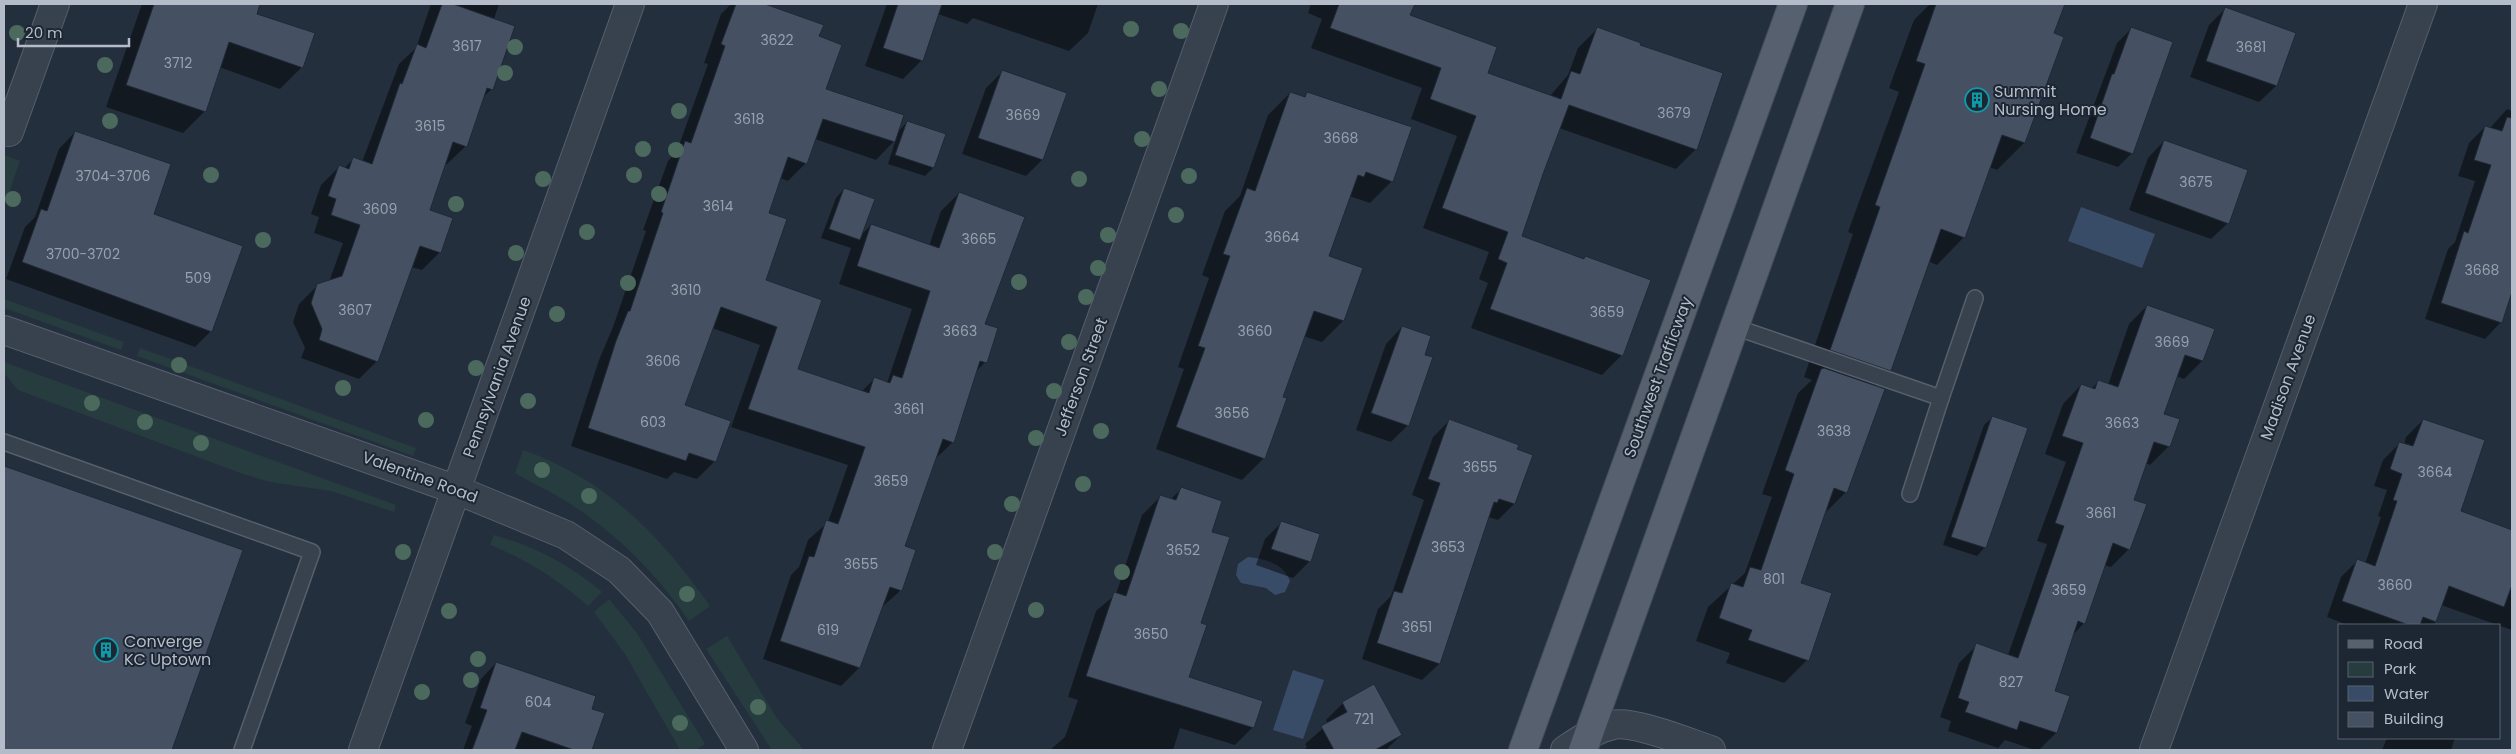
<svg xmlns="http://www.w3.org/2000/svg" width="2516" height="754" font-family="Poppins,sans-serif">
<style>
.green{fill:#263c3f}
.water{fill:#394c67}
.shadow{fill:#0007}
.building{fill:#455162;stroke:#1f2835}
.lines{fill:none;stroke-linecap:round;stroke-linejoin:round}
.lane-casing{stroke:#565f6c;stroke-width:18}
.street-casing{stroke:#565f6c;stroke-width:30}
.primary-casing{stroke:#414a57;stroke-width:30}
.lane{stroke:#38414e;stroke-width:15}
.street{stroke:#38414e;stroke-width:28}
.primary{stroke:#56606e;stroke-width:28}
.tree{fill:#4b6a5d}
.labels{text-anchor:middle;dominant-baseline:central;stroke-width:4;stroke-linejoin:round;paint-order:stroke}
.number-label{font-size:14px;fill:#98a1af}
.poi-label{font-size:16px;fill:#b4bcc9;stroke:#1d2633;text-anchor:start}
.street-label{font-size:16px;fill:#b4bcc9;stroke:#1d2633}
</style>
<rect width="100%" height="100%" fill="#242f3e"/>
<g class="green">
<path d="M4,155L20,161L4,207Z"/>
<path d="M4,299L124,342L121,350L4,308Z"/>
<path d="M140,348L416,448L413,456L137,356Z"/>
<path d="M4,362L396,505L394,512L331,491L270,482L243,474L18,390L4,373Z"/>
<path d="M523,450C606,479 661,536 710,606L689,621C656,573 618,535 569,503C552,492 533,484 515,473Z"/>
<path d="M494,535C536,547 569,564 602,592L588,606C557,579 528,560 490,545Z"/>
<path d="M609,599L637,633L705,744L696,750H680L625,654L594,612Z"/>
<path d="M727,636L776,717L804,750H772L706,649Z"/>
</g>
<g class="water">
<path d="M2081,207L2155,234L2142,268L2068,241Z"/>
<path d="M1248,557C1266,559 1283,563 1290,581L1285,592L1275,595L1266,588L1241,583L1236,575L1238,564Z"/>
<path d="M1293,670L1324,680L1303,739L1273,730Z"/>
</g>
<g class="shadow">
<path d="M142,4H259L255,14L302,67L280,89L219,67L205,111L183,133L106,107Z"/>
<path d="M431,4H499L494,19L492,89L482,98L466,146L447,164H445L428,211L440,252L422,270L411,267L377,361L359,379L301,358L305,348L293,322L299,304L318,285L329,282L343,243L314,233L319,217L311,214L321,185L339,167L344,169L353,159L362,162L399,64L416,48Z"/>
<path d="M731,4H761L822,26L818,37L825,90L897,133L907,122L944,135L933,168L925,176L888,164L896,139L876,160L815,139L806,163L788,181L780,178L768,214L764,281L796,370L861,392L874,379L887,383L912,309L839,284L851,248L821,238L836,198L844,189L860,236L871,225L929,246L941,211L959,193L983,324L985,362L975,373L953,442L934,460L904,547L901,590L881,608L859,668L841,686L763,659L791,575L799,567L808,540L828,522L848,465L731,427L760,345L712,328L683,406L715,461L697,479L674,472L667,479L571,446L599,360L613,327L646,231L643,230L668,161L677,151L708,64L704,63L721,14Z"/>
<path d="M887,4H1098L1088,33L1069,51L973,18L967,24L938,14L921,61L903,79L865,66Z"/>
<path d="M1311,4H1413L1409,16L1486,73L1550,96L1568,75L1578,48L1598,28L1639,46L1696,149L1676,169L1559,128L1520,237L1583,260L1586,257L1622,355L1602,375L1471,328L1488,283L1479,279L1489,252L1423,228L1457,136L1411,119L1422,88L1311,48L1322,19L1308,13Z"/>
<path d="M1930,4H2050L2062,8L2053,34L2024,143L1997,170L1989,167L1964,237L1937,265L1928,261L1890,370L1874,386L1846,492L1823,515L1800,584L1807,660L1784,683L1726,663L1730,653L1696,641L1708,607L1745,573L1772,497L1762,494L1798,393L1812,380L1804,377L1853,234L1848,232L1899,92L1889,88L1914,20Z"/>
<path d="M2225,9L2295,34L2276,86L2259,102L2190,77L2209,25Z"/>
<path d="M2132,28V153L2118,167L2076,153L2117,43Z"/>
<path d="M1002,72L1042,160L1026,176L962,154L986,88Z"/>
<path d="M1290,93L1303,98L1307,93L1392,181L1370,203L1349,196L1327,256L1343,321L1322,342L1303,336L1281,398L1264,458L1242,480L1156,449L1184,369L1178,367L1209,278L1202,275L1225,211L1240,196L1268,115Z"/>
<path d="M2507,109L2512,111V288L2501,322L2485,339L2425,319L2448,249L2455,242L2475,181L2458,176L2469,143L2485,127L2490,128Z"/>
<path d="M75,132L152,215L211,331L195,347L6,279L25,227L35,217L59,149Z"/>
<path d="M2164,141L2228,223L2211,239L2129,210L2148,158Z"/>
<path d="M2147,306L2202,361L2184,379L2176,376L2163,415L2178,420L2168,447L2150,465L2146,463L2132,501L2129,549L2111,567L2104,565L2084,623L2073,635L2053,692L2069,697L2056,733L2039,750H2035L2005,740L1998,748L1948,731L1951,721L1940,717L1959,663L1977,645L2008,655L2047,544L2037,541L2066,462L2045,454L2063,404L2081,385L2091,389L2098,382L2108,385L2129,324Z"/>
<path d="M1402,327L1408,425L1391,442L1356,430L1386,344Z"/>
<path d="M1993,417L1985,547L1977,556L1943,545L1984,425Z"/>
<path d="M2423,420L2459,512L2512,531V630L2441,605L2434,625H2348L2327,617L2341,577L2357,561L2365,564L2381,517L2378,516L2387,490L2374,486L2383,460L2400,443L2404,445L2406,437Z"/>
<path d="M1449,421L1514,504L1498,520L1488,517L1439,664L1422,680L1362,659L1378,609L1391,596L1424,500L1412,495L1433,437Z"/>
<path d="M4,467L241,551L171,750H4Z"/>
<path d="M1181,489L1210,533L1199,623L1187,678L1253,727L1235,745L1180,728L1173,750H1050L1065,737L1078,700L1068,697L1096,611L1116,594L1142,515L1160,497L1170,500Z"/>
<path d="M1281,523L1310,561L1293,578L1256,565L1265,539Z"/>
<path d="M496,663L604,714L591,750H463L472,726L465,723L481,679Z"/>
<path d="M1343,703L1401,735L1386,750H1304L1307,747L1305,744L1328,724L1326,720Z"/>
<path d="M2387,738H2455L2451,750H2382Z"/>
</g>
<g class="building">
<path d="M154,4H260L257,14L315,33L303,68L229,42L206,112L126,85Z"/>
<path d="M442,4H453L515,26L493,90L487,88L467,147L453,142L430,210L453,218L441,253L420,246L378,362L319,340L322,329L311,303L317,284L342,276L360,225L331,215L336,199L328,196L339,165L349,169L353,157L372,164L400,83L402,84L417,44L426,48Z"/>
<path d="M736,4H765L824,25L819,36L842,45L826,89L904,115L895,142L823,119L807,164L788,157L769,213L787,219L766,280L822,300L798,369L869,393L874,377L890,383L893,375L902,378L930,291L857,266L871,224L939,248L959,192L1025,217L985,324L998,328L987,363L980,361L954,443L943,439L905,546L916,550L902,591L890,587L860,668L780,641L809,556L814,557L826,520L838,524L865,447L748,409L777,327L721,307L685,405L731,421L716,462L689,453L686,461L588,428L616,341L628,311H630L663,213L661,212L685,141L691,143L725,46L721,44Z"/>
<path d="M898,4H942L923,61L883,48Z"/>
<path d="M1339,4H1415L1410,15L1497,47L1488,73L1561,99L1571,71L1580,74L1597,27L1641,43L1640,45L1723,73L1697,150L1569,105L1543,174L1522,236L1584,259L1585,256L1651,280L1623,356L1490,309L1507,263L1498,259L1508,232L1442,208L1476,116L1430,99L1441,68L1330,28Z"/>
<path d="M1936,4H2065L2054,33L2064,37L2025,143L2002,135L1965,238L1941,229L1891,371L1830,350L1880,207L1875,205L1925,64L1916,61Z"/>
<path d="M2225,7L2296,33L2277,86L2206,61Z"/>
<path d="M2131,27L2173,42L2133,154L2090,138L2112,74H2114Z"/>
<path d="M1002,70L1067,93L1043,160L978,138Z"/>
<path d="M1290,92L1305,97L1307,92L1412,127L1393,182L1366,172L1364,177L1358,175L1329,256L1363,268L1344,321L1314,311L1283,397L1287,398L1265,459L1176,427L1205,348L1198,346L1230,256L1223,254L1247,188L1255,191Z"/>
<path d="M2507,117L2512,118V292L2502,323L2441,303L2464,231L2468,233L2491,165L2474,160L2485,126L2502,131Z"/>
<path d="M907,121L946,134L934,168L895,155Z"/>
<path d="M75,131L171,164L154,214L243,246L212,332L22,262L41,209L47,211Z"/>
<path d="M2164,140L2248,170L2229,224L2145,193Z"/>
<path d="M844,188L875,199L860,240L829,229Z"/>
<path d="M2147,305L2215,329L2203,361L2185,355L2164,414L2180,419L2170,447L2154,442L2134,500L2147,504L2130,550L2113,543L2085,624L2078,621L2055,691L2070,696L2057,733L2020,721L2017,730L1965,712L1969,702L1958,698L1976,643L2018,658L2064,526L2055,523L2083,443L2062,436L2081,384L2095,389L2098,380L2118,387Z"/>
<path d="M1402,326L1431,336L1425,355L1433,357L1409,426L1371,413Z"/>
<path d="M1824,368L1885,389L1847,493L1834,488L1801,583L1832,593L1809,661L1748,640L1752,630L1719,618L1731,583L1743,587L1750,567L1761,570L1794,474L1785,470L1821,369Z"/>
<path d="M1992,416L2028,428L1986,548L1951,537Z"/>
<path d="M1449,419L1519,445L1517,449L1533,455L1515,504L1499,499L1497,503L1494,502L1440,664L1377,643L1394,591L1402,593L1440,483L1428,479Z"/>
<path d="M2423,419L2485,440L2461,511L2512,530V585L2504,607L2449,586L2436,622L2423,617L2420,625H2409L2342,601L2357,559L2375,566L2397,501L2393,500L2402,474L2390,469L2399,442L2413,446Z"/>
<path d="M4,466L243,550L172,750H4Z"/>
<path d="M1181,487L1222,501L1212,532L1230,537L1201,623L1207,625L1189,677L1263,701L1254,728L1086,676L1114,592L1126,596L1160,495L1176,500Z"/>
<path d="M1281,521L1320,534L1311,562L1271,549Z"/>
<path d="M496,662L596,696L592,709L605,713L592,750H574L522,732L515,750H472L487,710L480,708Z"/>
<path d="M1374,684L1402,735L1375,750H1334L1321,726L1347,712L1342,702Z"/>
</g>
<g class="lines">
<g class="lane-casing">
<g id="lane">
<path d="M1735,327L1941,398L1975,298"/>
<path d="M4,442L312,552L242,750"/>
<path d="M1910,494L1941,398"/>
</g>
</g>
<g class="street-casing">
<g id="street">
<path d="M9,132L55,4"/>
<path d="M4,330L457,490L566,535L619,570L660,612L744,750"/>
<path d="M363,750L630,4"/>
<path d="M947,750L1214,4"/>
<path d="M1565,750C1580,740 1595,729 1613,725C1633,720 1689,743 1711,750"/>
<path d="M2154,750L2423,4"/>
</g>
</g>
<g class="primary-casing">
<g id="primary">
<path d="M1523,750L1793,4"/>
<path d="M1583,750L1850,4"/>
</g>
</g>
<use href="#lane" class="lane"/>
<use href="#street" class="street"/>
<use href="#primary" class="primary"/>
</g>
<g class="tree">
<circle cx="1131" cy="29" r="8"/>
<circle cx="1181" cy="31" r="8"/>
<circle cx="17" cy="33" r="8"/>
<circle cx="515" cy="47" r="8"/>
<circle cx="105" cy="65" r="8"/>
<circle cx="505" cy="73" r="8"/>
<circle cx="1159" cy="89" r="8"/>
<circle cx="679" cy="111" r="8"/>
<circle cx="110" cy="121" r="8"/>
<circle cx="1142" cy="139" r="8"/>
<circle cx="643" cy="149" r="8"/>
<circle cx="676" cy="150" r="8"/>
<circle cx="211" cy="175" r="8"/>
<circle cx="634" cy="175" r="8"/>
<circle cx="1189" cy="176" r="8"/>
<circle cx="543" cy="179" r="8"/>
<circle cx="1079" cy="179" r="8"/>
<circle cx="659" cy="194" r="8"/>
<circle cx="13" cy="199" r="8"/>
<circle cx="456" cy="204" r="8"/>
<circle cx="1176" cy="215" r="8"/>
<circle cx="587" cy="232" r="8"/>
<circle cx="1108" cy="235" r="8"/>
<circle cx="263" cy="240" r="8"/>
<circle cx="516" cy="253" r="8"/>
<circle cx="1098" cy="268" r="8"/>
<circle cx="1019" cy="282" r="8"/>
<circle cx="628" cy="283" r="8"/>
<circle cx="1086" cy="297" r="8"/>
<circle cx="557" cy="314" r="8"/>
<circle cx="1069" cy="342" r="8"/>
<circle cx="179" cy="365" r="8"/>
<circle cx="476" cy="368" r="8"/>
<circle cx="343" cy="388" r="8"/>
<circle cx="1054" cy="391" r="8"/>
<circle cx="528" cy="401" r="8"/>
<circle cx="92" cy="403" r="8"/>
<circle cx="426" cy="420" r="8"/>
<circle cx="145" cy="422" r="8"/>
<circle cx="1101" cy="431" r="8"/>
<circle cx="1036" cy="438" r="8"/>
<circle cx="201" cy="443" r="8"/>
<circle cx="542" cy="470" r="8"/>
<circle cx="1083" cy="484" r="8"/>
<circle cx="589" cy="496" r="8"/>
<circle cx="1012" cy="504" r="8"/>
<circle cx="403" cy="552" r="8"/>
<circle cx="995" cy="552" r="8"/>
<circle cx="1122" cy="572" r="8"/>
<circle cx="687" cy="594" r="8"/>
<circle cx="1036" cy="610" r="8"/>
<circle cx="449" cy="611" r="8"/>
<circle cx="478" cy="659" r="8"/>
<circle cx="471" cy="680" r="8"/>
<circle cx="422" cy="692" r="8"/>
<circle cx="758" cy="707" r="8"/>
<circle cx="680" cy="723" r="8"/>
</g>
<defs>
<g id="building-ring" transform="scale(1.25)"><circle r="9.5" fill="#1d2633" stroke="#0f9aa8" stroke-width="1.5"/><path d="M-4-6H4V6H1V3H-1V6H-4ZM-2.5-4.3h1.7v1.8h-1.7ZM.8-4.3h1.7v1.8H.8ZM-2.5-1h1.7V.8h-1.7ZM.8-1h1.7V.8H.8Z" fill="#0f9aa8"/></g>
</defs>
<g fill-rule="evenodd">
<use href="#building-ring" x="1977" y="100"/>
<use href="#building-ring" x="106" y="650"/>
</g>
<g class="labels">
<g class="number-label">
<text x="777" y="40">3622</text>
<text x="467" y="46">3617</text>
<text x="2251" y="47">3681</text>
<text x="178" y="63">3712</text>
<text x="1674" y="113">3679</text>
<text x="1023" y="115">3669</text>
<text x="749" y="119">3618</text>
<text x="430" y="126">3615</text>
<text x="1341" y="138">3668</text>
<text x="113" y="176">3704-3706</text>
<text x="2196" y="182">3675</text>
<text x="718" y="206">3614</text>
<text x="380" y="209">3609</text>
<text x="1282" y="237">3664</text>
<text x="979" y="239">3665</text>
<text x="83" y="254">3700-3702</text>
<text x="2482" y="270">3668</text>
<text x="198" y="278">509</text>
<text x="686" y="290">3610</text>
<text x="355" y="310">3607</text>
<text x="1607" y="312">3659</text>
<text x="960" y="331">3663</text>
<text x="1255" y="331">3660</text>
<text x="2172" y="342">3669</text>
<text x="663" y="361">3606</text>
<text x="909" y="409">3661</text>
<text x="1232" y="413">3656</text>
<text x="653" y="422">603</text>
<text x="2122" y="423">3663</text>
<text x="1834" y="431">3638</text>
<text x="1480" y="467">3655</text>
<text x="2435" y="472">3664</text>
<text x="891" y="481">3659</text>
<text x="2101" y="513">3661</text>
<text x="1448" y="547">3653</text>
<text x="1183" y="550">3652</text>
<text x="861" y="564">3655</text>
<text x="1774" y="579">801</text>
<text x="2395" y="585">3660</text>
<text x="2069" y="590">3659</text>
<text x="1417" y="627">3651</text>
<text x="828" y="630">619</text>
<text x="1151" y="634">3650</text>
<text x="2011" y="682">827</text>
<text x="538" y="702">604</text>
<text x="1364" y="719">721</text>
</g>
<g class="poi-label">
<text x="1994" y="91">Summit<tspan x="1994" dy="18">Nursing Home</tspan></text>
<text x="124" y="641">Converge<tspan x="124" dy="18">KC Uptown</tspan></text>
</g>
<g class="street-label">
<text transform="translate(497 377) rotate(-70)">Pennsylvania Avenue</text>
<text transform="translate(1081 377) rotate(-70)">Jefferson Street</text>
<text transform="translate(1658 377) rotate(-70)">Southwest Trafficway</text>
<text transform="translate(2288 377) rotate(-70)">Madison Avenue</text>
<text transform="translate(420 477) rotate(20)">Valentine Road</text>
</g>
</g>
<rect width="2516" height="754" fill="none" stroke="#b4bcc9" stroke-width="10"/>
<rect x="2338" y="624" width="162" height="115" fill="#1d2633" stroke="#59626f"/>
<rect x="2348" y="640" width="25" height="8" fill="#56606e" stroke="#59626f"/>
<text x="2384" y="649" font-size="15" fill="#b4bcc9">Road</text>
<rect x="2348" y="662" width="25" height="15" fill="#263c3f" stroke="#59626f"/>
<text x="2384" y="674" font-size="15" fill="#b4bcc9">Park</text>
<rect x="2348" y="686" width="25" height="15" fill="#394c67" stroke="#59626f"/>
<text x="2384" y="699" font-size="15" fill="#b4bcc9">Water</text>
<rect x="2348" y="712" width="25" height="15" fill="#455162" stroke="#59626f"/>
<text x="2384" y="724" font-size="15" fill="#b4bcc9">Building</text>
<path d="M18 38v8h111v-8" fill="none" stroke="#b4bcc9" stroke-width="2.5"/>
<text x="25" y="38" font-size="15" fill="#b4bcc9" stroke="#1d2633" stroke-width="4" paint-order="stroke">20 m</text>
</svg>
